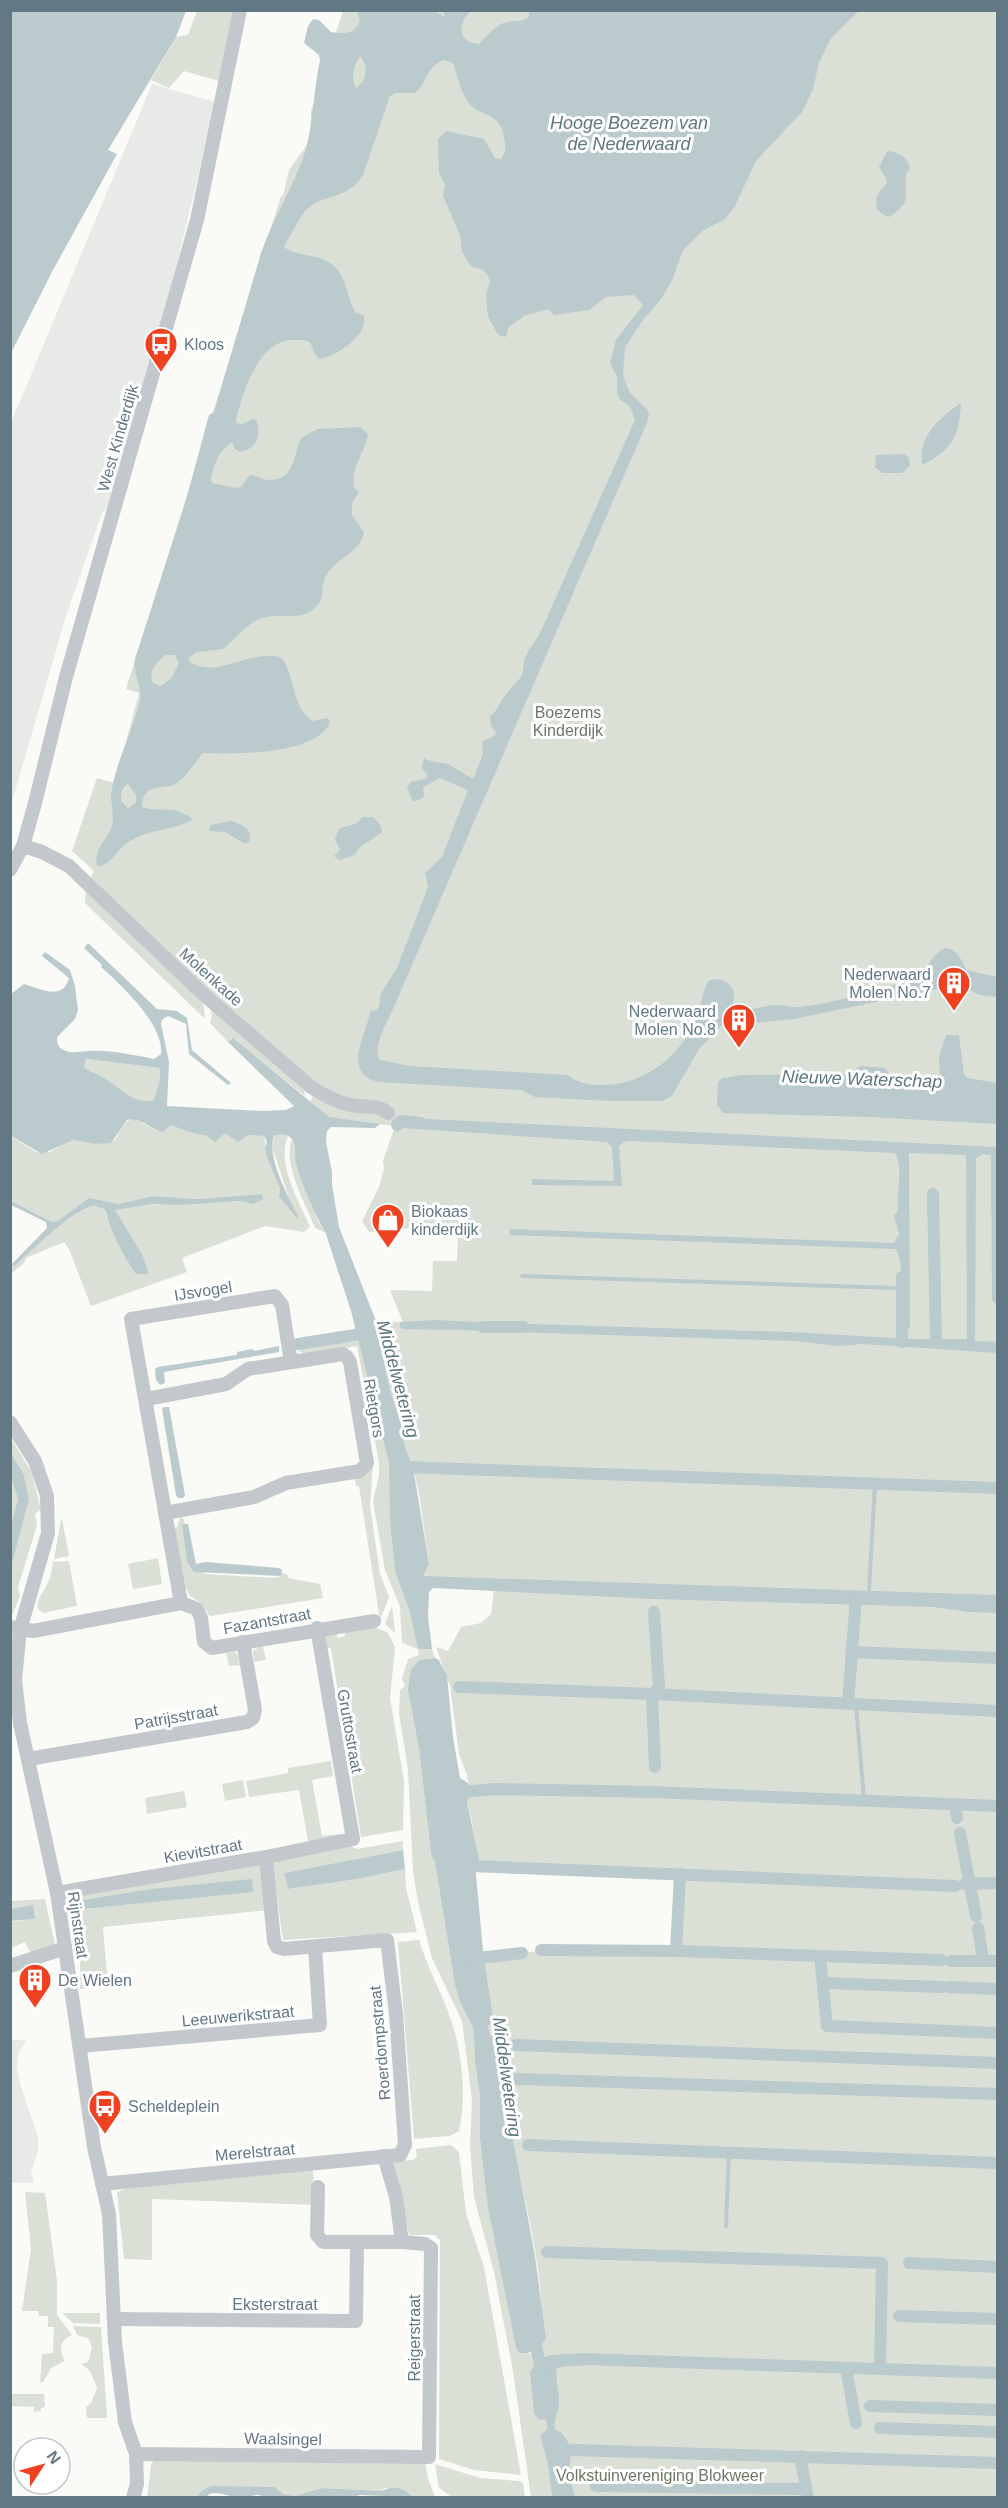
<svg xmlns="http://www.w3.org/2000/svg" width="1008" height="2508" font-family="Helvetica,sans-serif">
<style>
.built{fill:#e8eae8}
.green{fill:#dae0d6;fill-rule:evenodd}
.water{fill:#bbcacd;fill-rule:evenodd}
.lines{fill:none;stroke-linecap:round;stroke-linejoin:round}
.stream{stroke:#bbcacd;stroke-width:4}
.canal{stroke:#bbcacd;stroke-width:12}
.minor{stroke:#c3c8cc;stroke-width:14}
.labels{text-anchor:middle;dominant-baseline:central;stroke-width:6;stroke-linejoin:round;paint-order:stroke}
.poi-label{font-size:16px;fill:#637885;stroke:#fff;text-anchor:start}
.street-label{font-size:16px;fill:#637885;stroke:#fff}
.park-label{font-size:16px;fill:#697b62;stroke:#fff}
.water-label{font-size:18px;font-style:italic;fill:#5e787e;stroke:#fff}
</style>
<rect width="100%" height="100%" fill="#fafaf7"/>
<g class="built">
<path d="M152,84L216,102L157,346L135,423L107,508L102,513L66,616L11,805V423Z"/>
<path d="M11,2040H27L19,2052L17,2069L21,2087L38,2137V2151L31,2172L34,2183H11Z"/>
</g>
<g class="green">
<path d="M197,11H236L219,81L184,71L169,88L151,80L176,37L188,35Z"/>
<path d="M343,11H997V2497H575C570,2475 570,2454 562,2433L555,2429L554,2417L556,2388L550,2356L534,2364V2413L546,2420L549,2429L540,2437L548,2465L552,2497H531L513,2371L494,2272L474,2197L470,2146L472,2100L462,2021L432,1958L418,1902L413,1871L408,1770L399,1713L400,1690L405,1686L402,1679L408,1659L419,1655L418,1649L402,1643L400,1607L385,1570L373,1501L379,1475V1463L357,1346L304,1354L299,1351L298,1347L359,1341L389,1463L395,1571L409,1610L418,1649H432L435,1658L419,1660V1748L431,1854L435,1863L455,1985L460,2002L473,2028L474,2037L475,2061L480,2097V2139L493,2235L529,2354L540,2347C548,2278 524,2207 513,2139C505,2121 502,2098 499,2079C498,2069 501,2059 499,2050C497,2040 489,2035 487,2025L494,2021L483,1951L545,1952L548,1945L676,1951L682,1872L475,1863L472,1822L467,1802L470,1794L467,1775L459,1754L450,1686L436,1647L448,1651L461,1627L481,1623L491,1614L494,1590L422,1576L429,1564L419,1493L413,1467L405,1447L402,1427L389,1386L376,1321L403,1322L390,1290L432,1291L433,1261H457L458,1228L435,1226L369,1232L362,1221L379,1187L384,1169L383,1161L395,1126L338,1120L329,1117L310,1103L316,1086C239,1018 160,952 91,877L94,871L72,851L97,778L115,783L139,693L126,689L281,196H283L289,170L311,139V111Z"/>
<path d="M86,887L203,1002L205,1015L204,1018L85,903Z"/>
<path d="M209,1002L304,1086L305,1096L232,1038L228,1042L210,1023L212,1016Z"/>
<path d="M86,1059L160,1068V1079L154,1100C131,1105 122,1088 104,1078C97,1073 91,1073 84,1067Z"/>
<path d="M134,1119L158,1131L170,1125L192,1133L227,1134L238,1141L248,1135L264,1136L268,1160L280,1187L281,1200L288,1206L295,1216L272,1147L275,1135L283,1134L288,1136C276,1165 299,1200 310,1227L304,1232L265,1226L182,1258L187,1272L91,1306L69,1249L64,1242L26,1258L24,1263L11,1274V1265L15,1266C29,1252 77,1206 96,1206C99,1207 102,1208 105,1209L107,1219L117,1237L120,1220L115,1210C156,1201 200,1204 242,1201L253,1204L262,1194L198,1199L152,1196L119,1204L97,1201L83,1204L58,1221L52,1222L11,1201L10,1136L36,1152H50L66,1142L73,1140L94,1144L115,1140C120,1131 123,1121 134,1119Z"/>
<path d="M292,1139L296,1147V1163L318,1221L326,1233L315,1228C306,1204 282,1164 292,1139Z"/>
<path d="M10,1437L31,1471L41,1509L35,1514L37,1525L18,1587L20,1596L11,1618V1568L29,1500L24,1475L11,1453Z"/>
<path d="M373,1464L370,1506L380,1574L389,1597L380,1620L359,1486H356L355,1478C365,1475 369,1473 373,1464Z"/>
<path d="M11,1477L18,1499L11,1525Z"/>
<path d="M180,1518H183L185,1524L182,1526L187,1562L205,1574L275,1578L281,1576V1573L287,1574L288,1578L320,1584L323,1598L210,1616L201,1603L189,1595L187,1589H184L173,1528L177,1527Z"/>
<path d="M62,1519L69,1556L54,1559L61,1520Z"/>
<path d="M158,1558L162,1584L133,1589L128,1564Z"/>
<path d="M69,1561L77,1606L43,1613L38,1609C36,1598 43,1594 47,1585C51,1576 52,1570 53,1562Z"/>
<path d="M392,1606L395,1633L385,1624Z"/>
<path d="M375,1627L388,1633L395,1647L390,1698L404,1781L403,1830L361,1837L331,1648H327L325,1636L335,1632L338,1638L345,1636V1632Z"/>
<path d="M259,1647H263L266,1660L254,1662L253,1651Z"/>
<path d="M235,1652L238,1656L240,1665L229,1666L226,1653Z"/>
<path d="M331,1761L333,1776L312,1780L322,1836L340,1834V1837L308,1842L299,1790L249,1797L246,1781L288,1773V1768Z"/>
<path d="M243,1780L246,1797L225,1801L222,1784Z"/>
<path d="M184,1791L187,1807L147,1814L145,1798Z"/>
<path d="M403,1841V1850L284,1873L288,1889L358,1879L405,1869L406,1888L417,1932L283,1940L272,1860L350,1846L357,1849Z"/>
<path d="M258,1862L261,1866L269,1910L103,1927L108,1987L80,1989V1953L73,1896ZM179,1887L253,1891L83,1909V1900Z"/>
<path d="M45,1899L55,1945L30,1952L25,1942L11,1948L10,1922L34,1919L33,1906L11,1909V1901Z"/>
<path d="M419,1940C427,1967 441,1991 450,2017C462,2051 467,2096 459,2131L450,2136L414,2139L398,1942Z"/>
<path d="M451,2145L459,2152L466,2213L484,2267L521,2475L474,2470L439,2459L440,2240L435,2235H409L402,2201L386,2162L412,2160L417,2157L416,2149Z"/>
<path d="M313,2168L314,2205L152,2199V2260L124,2259L117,2192L127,2188Z"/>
<path d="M25,2192L45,2193L57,2280V2315L72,2335C60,2340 58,2350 65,2361L51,2368L43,2382L40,2383L42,2354L53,2353L54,2327H48V2316H39L38,2311H22L31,2249Z"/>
<path d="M62,2313H100V2324L73,2323Z"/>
<path d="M73,2326L101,2327L107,2418H87L86,2407L91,2403L97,2388L90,2371L82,2364L88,2362L92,2348L88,2338L77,2335Z"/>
<path d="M11,2394H44L45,2407L41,2408V2411L34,2412V2407L11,2406Z"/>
<path d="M154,2460L425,2463L428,2478L435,2497H413L410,2493L385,2488L382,2491L321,2488L295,2496L201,2491L197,2497L147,2498L151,2465Z"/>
<path d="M435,2464L480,2478L519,2481L523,2483L525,2497H452L439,2488Z"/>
</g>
<g class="water">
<path d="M11,10L186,11L176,37L108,150L117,154L53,270L11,353Z"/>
<path d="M357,11H435L445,17L443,11H471C458,23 456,42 479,44C486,37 496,25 506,22C515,20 521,23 529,17V11H859L831,38L819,63L813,89L802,112L756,161L735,206L725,219L702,231L683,250L673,278L662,298L642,321L625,348L623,373L625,382L630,393L647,409L649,415L646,425L393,1009C387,1023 372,1046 380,1060L410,1066L568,1075C581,1086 599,1086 616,1084C652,1078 681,1054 695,1020C701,1008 702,993 708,981C724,974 740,989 732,1005L735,1009C748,1012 762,1006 776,1005C784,1005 791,1008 799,1007C829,1004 884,990 912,978C929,971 931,954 945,948C959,950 960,959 967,970L997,977V997L979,995L966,988L959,987L950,991L938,989L794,1019L721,1026L699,1049L672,1096L662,1101H610L535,1097L521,1090L379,1082C340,1072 367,1036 370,1011L376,1010L379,1007L381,993L397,968L428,887L425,873L442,857L468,790L440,778L423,787L424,797L413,802L407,788L410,782L425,779L428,776L422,768L424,757L427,760L448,764L473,779L483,754L482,742L497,734L491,726L490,716C502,706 497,705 504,697C509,689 517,683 522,675C524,669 523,662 526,656C530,647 537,640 541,631L635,420L630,406L620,400L617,393V377L610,363L616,340L643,305L634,295L606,297L589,310L554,315L548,309L524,316L508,328L506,337L498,335L488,316L486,294L490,282L487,274L483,270L471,266L467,260L462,252L460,235L443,196L445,185L439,173L438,139L446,131L484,139L495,158L501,159C505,154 506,148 505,142C501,107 478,120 466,99C460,89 457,75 453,63L444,60C426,66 428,83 415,93H395L390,96L363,175C346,201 324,193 306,210C300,217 289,238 284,247C292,253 301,254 311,256C346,262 342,284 355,312L364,316C368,336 337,356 319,359L315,354L310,342C262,328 246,383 236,419V423L242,424L253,419L257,421C261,436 257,449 240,452L235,449L232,442C218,451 214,464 211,480L212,483L235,488L241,487L250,475C257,475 262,480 269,480C295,480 293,456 301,438L318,429L360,427L368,434C365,453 349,469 355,489L359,492L352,503V515L364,532C360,554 336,557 326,576C318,590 329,601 309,612C297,620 277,613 263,618C245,623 237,638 223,649L197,652L189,658L190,662C218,680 252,647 282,658C296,677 291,708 313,721L327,718L330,722C317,756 232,754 203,753C195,762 187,776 177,783C163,792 143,780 142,807L149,809L175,810L191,817L192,820C172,831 149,829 130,841C117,849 113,863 98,867C91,849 109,840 112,825C115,813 109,800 112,788C118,758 133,730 140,700C142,683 132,674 135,659L185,504L209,415L214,412L261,253C272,221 290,193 302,161C313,134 313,91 320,61L319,55L304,43L308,26L313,19L319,20L331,32C345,34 354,35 360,21ZM360,56C369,66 367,81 356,88C350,78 354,65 360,56ZM165,655H175L179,663L171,679L160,686L153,683C148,670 156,663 165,655ZM128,784L136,795V803L128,808L121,801C121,793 121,788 128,784Z"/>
<path d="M887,151C898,152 908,157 910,168L906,174C904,197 913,202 889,217C870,211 874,194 887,184V180L879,167Z"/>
<path d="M961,403C959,437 953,449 922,465C918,436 939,418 961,403Z"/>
<path d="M905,454L909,458L910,466L902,473H882L875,467L876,455Z"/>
<path d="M363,817H373L380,825L382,832L359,848L355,855L340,860L334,856L340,850L335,839L340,828L355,824Z"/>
<path d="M231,821C241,824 254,829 249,842L245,844L225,832L209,831L210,825Z"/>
<path d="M88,943L157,1009L177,1011L187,1018L192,1050L231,1083L228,1085L189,1054L186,1024L168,1016L162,1020L161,1024L169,1062L167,1106L262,1111L286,1110L294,1106L228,1042L233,1038L329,1117L380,1124L375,1128L331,1127L327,1131L326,1142L332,1172V1185L339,1227L376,1321L389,1386L402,1427L405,1447L413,1467L429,1564L423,1576L997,1595V1613L968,1612L934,1607L654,1599L433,1588L429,1592L428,1617L432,1649H418L409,1610L395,1571L390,1518L389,1463L351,1311L325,1231C318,1222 297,1173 296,1162C294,1154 297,1147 292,1139C288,1134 282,1134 275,1135C264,1153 289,1198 298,1216L297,1218L279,1197L280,1188L268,1160L265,1149L267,1142L264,1136L248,1135L238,1142L226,1134L222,1135L215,1142L205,1135L192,1133L170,1125L164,1132C150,1130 142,1117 127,1120L111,1143L95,1144L73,1140L42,1154L11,1136V994L24,984C39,988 63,1002 69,978L42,956L45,952L70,970L75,986L78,1010L75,1019L57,1037C57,1041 57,1046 62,1049C70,1055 80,1051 89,1051C111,1050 133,1055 154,1059L161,1054C164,1024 121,985 101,967L102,965L84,948ZM86,1059L160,1068V1079L154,1100C132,1105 122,1088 104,1078C97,1073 91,1073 84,1067Z"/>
<path d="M946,1035H959L964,1075L968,1078L997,1083V1124L868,1117L723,1113L717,1104L718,1082L723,1078L741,1075L847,1074L861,1066L885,1068L893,1080L940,1083L939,1057Z"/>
<path d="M406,1118L997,1147V1156L983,1154L976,1158L975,1341L997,1342V1353L862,1344L839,1346L794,1341L511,1332L508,1330L509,1326L515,1324H531L791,1332L910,1339H967L966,1155L909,1153L910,1329L903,1328V1294L896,1290L521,1278L520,1274L896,1286C904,1278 901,1259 896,1249L510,1235V1229L894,1243L899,1234L894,1215L898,1211C896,1192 904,1168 895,1153L630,1141L624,1142L619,1146L622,1186L532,1185V1179L612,1181L614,1179L612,1147L607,1142L403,1128Z"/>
<path d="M262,1194L263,1200L252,1204L242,1201L177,1205L154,1204L115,1210L142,1254L148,1271L147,1274H136C123,1255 110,1231 105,1209C105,1209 97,1207 96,1206C77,1205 29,1253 15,1266L11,1265L47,1228L46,1222L11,1205V1201L52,1222L58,1221L89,1198L119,1204L152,1196L198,1199Z"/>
<path d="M435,1320L497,1323L498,1331L402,1329L400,1327V1322Z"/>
<path d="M279,1346V1352L164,1372L165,1383L160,1385L156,1380L155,1369L158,1367L237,1355V1352L253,1349L254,1351Z"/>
<path d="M164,1407H169L185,1495L183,1498H178L176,1495L162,1409Z"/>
<path d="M11,1453L24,1475L29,1500L11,1568V1525L18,1499L11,1477Z"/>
<path d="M185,1524H188L196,1564L206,1562L279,1568L282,1570L281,1576L194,1572L187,1562L182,1525Z"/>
<path d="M435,1658L439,1660L447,1676L453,1737L460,1778L468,1783L470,1794L467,1802L479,1860L475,1864L483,1951L494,2022L488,2025C489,2036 497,2041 499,2051C501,2060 498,2070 500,2079C502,2098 505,2121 513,2139L535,2256L546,2339C538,2350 532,2354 519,2353L516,2347L488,2208L480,2139V2097L475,2061L474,2037L473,2028L460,2002L455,1985L435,1863L431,1854L419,1748L408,1689L411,1670L419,1660Z"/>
<path d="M403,1850L405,1869L358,1879L288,1889L284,1873Z"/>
<path d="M252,1879L253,1892L83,1909V1900L152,1889Z"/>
<path d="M33,1905L35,1919L11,1921V1909Z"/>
<path d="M550,2355L552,2361L684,2362L565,2366L557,2368C554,2382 562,2397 558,2409C556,2418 554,2419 555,2429L562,2433L573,2450C566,2465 572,2482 575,2497H552L548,2465L540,2436L548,2428L546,2420L538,2419L534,2413L530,2372L537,2361Z"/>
<path d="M211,2486L275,2487L283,2494L295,2496L321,2488L382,2491C393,2485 406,2488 413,2497L359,2495L354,2498H266C255,2491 249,2499 238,2498C227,2496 220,2491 209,2494L207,2497H197L201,2491Z"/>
</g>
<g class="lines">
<g class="stream">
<path d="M869,1591L875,1484"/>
<path d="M856,1705L864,1799"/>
<path d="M726,2226L729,2152"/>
</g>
<g class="canal">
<path d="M397,1125L401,1121L421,1123"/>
<path d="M997,1153L998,1298"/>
<path d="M933,1194L936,1343"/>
<path d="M902,1277V1342"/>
<path d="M483,1327H523"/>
<path d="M298,1344L368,1333"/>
<path d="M403,1467L998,1488"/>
<path d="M654,1612L659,1688L652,1694L655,1767"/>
<path d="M851,1652L998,1658"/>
<path d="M459,1687L652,1694L998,1711"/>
<path d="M848,1704L856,1598"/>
<path d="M453,1793L494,1789L652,1792L998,1806"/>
<path d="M955,1805L957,1818"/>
<path d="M960,1833L976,1916"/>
<path d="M459,1868L471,1866L955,1886"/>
<path d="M964,1884L998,1883"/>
<path d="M978,1928L983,1960"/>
<path d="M541,1950L676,1951L941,1960"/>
<path d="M676,1951L680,1874"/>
<path d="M820,1956L827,2026L998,2033"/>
<path d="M471,1959L522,1953"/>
<path d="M951,1961H998"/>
<path d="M823,1983L942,1987"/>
<path d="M949,1987L998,1989"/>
<path d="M516,2045L998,2063"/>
<path d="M517,2079L998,2094"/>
<path d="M528,2145L998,2163"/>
<path d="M547,2252L882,2263L880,2369"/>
<path d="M909,2263L998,2267"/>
<path d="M899,2316L998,2319"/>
<path d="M534,2336L542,2374"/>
<path d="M540,2365L552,2361L583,2359L998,2373"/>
<path d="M846,2368L856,2423"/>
<path d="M870,2406L998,2410"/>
<path d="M880,2428L998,2432"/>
<path d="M558,2452L573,2450L998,2463"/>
<path d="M800,2456L808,2498"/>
<path d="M596,2486L805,2489"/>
</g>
<g class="minor">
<path d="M23,846L42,852L69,866L202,993L311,1087C323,1095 336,1102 351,1105C363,1108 378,1104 388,1113"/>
<path d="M10,870L23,846L35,803L66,677L197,220L240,10"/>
<path d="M146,1399L226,1384L248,1369L343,1354L347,1357L350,1362L367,1463L360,1471L286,1483L254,1497L165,1513"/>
<path d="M10,1422L35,1461L47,1496L48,1533L20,1630L15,1679L20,1723L57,1893L94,2147L109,2214L115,2342L125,2422L136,2454L137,2484L133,2498"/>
<path d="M181,1603L131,1319L275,1296L282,1305L291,1362"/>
<path d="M10,1627L33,1631L181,1603L197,1609L201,1618L204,1642L212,1648L374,1621"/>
<path d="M28,1759L247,1722L253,1718L255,1710L243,1642"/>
<path d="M57,1893L266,1857L353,1839L317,1628"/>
<path d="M10,1966L65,1948"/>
<path d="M80,2046L320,2025L315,1947"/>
<path d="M102,2184L400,2155L405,2145L396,2014L387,1940L284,1949L277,1947L274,1941L266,1857"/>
<path d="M318,2187L317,2235L323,2242H402L396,2197L384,2156"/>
<path d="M115,2319L356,2321L357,2242"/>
<path d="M136,2454L429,2457L431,2248L425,2244L402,2242"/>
</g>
</g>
<defs>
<g id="bus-pin" transform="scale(1.725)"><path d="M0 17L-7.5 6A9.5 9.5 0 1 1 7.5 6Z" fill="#f04221" stroke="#fff"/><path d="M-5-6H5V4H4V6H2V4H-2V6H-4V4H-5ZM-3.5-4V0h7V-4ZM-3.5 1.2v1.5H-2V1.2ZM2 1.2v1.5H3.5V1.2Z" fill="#fff"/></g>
<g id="building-pin" transform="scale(1.725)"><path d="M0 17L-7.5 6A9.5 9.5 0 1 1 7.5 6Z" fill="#f04221" stroke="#fff"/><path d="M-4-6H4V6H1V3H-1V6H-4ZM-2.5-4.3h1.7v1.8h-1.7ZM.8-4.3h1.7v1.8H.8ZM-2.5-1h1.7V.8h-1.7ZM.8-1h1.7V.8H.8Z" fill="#fff"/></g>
<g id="shop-pin" transform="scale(1.725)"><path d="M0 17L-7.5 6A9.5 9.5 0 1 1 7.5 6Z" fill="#f04221" stroke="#fff"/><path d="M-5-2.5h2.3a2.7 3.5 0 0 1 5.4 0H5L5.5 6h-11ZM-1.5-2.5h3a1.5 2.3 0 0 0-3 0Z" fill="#fff"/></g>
</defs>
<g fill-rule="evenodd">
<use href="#bus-pin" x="161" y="344"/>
<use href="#building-pin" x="954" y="983"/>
<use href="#building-pin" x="739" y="1020"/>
<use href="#shop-pin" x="388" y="1220"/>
<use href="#building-pin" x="35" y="1980"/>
<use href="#bus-pin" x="105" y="2106"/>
</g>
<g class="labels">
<g class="poi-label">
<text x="184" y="344">Kloos</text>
<text x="931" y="974" text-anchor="end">Nederwaard<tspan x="931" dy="18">Molen No.7</tspan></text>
<text x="716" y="1011" text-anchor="end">Nederwaard<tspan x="716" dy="18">Molen No.8</tspan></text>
<text x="411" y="1211">Biokaas<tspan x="411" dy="18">kinderdijk</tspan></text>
<text x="58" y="1980">De Wielen</text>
<text x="128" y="2106">Scheldeplein</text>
</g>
<g class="street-label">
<text transform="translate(118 438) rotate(-74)">West Kinderdijk</text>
<text transform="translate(211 977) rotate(42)">Molenkade</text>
<text transform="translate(203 1291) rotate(-9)">IJsvogel</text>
<text transform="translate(374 1408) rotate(80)">Rietgors</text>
<text transform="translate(267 1621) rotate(-10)">Fazantstraat</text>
<text transform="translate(176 1717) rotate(-10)">Patrijsstraat</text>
<text transform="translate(350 1731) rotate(80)">Gruttostraat</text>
<text transform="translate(203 1851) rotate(-10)">Kievitstraat</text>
<text transform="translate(78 1925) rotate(82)">Rijnstraat</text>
<text transform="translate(238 2016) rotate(-5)">Leeuwerikstraat</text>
<text transform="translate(380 2043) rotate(-95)">Roerdompstraat</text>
<text transform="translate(255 2152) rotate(-5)">Merelstraat</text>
<text x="275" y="2304">Eksterstraat</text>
<text transform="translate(414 2338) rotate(-90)">Reigerstraat</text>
<text transform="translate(283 2439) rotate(1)">Waalsingel</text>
</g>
<g class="park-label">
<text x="568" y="712">Boezems<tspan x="568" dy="18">Kinderdijk</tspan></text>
<text x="660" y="2475">Volkstuinvereniging Blokweer</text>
</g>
<g class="water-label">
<text x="629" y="123">Hooge Boezem van<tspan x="629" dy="21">de Nederwaard</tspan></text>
<text transform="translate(862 1079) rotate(2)">Nieuwe Waterschap</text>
<text transform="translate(398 1379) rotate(75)">Middelwetering</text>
<text transform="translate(507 2077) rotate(82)">Middelwetering</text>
</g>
</g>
<rect width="1008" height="2508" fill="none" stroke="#637885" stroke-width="24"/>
<g transform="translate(42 2466) rotate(54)"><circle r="28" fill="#ffffff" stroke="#c1c9ce" stroke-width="1.5"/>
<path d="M0-4.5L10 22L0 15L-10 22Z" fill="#f04221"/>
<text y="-9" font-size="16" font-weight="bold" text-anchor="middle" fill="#637885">N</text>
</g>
</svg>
